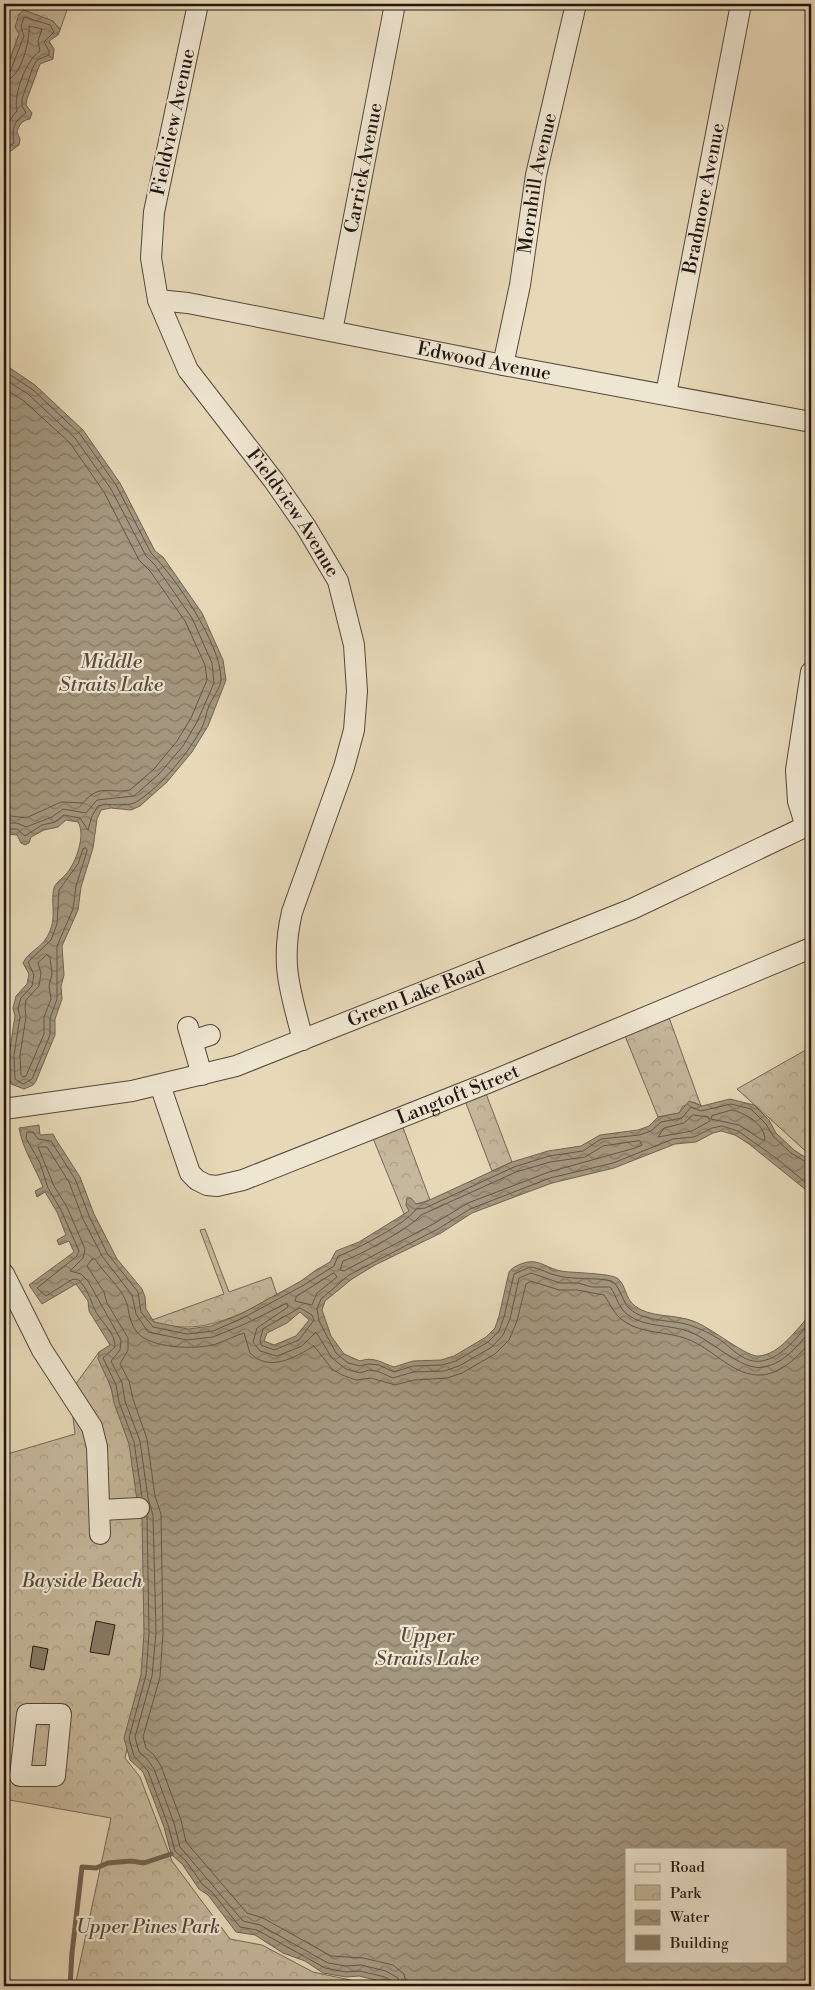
<svg xmlns="http://www.w3.org/2000/svg" width="815" height="1990" font-family="'Libre Bodoni',serif">
<style>
.park{fill:url(#park-crowns);stroke:#746756}
.water{fill:url(#water-waves);stroke:#706353;fill-rule:evenodd}
.lines{fill:none;stroke-linecap:round;stroke-linejoin:round}
.shore{stroke:#635648;stroke-width:1}
.stream{stroke:#706353;stroke-width:5}
.building{fill:#887b68;stroke:#221611}
.minor-casing{stroke:#53473b;stroke-width:22}
.minor{stroke:#efe6d1;stroke-width:20}
.labels{text-anchor:middle;dominant-baseline:central;stroke-width:4.5;stroke-linejoin:round;paint-order:stroke}
.street-label{font-size:19px;fill:#221611;stroke:#efe6d1}
.park-label{font-size:19px;font-style:italic;fill:#53473b;stroke:#efe6d1}
.water-label{font-size:20px;font-style:italic;fill:#564a3d;stroke:#efe6d1}
</style>
<defs>
<pattern id="park-crowns" width="20" height="18" patternUnits="userSpaceOnUse" patternTransform="scale(1.25)"><rect width="20" height="18" fill="#c6b89c"/><path d="M2 6a3 3 0 1 1 6 0M12 15a3 3 0 1 1 6 0" fill="none" stroke="#aa9d85"/></pattern>
<pattern id="water-waves" width="16" height="10" patternUnits="userSpaceOnUse" patternTransform="scale(1.25)"><rect width="16" height="10" fill="#a4977f"/><path d="M0 5q4-4 8 0t8 0" fill="none" stroke="#857a67"/></pattern>
</defs>
<rect width="100%" height="100%" fill="#e7d9b8"/>
<filter id="stains"><feTurbulence type="fractalNoise" baseFrequency=".004" numOctaves="4"/><feColorMatrix values="0 0 0 0 .2 0 0 0 0 .09 0 0 0 0 .02 0 0 0 .5 -.17"/></filter>
<radialGradient id="worn" r=".72"><stop offset=".6" stop-color="#630" stop-opacity="0"/><stop offset="1" stop-color="#630" stop-opacity=".3"/></radialGradient>
<g class="park">
<path d="M4,4H69L60,30L53,21L19,34L4,76Z"/>
<path d="M667,1012L701,1106L694,1102L683,1106L679,1113L658,1117L623,1031Z"/>
<path d="M811,1047V1156L737,1089Z"/>
<path d="M485,1091L512,1162L492,1171L464,1098Z"/>
<path d="M402,1125L430,1200L416,1204L409,1212L404,1214L372,1136Z"/>
<path d="M205,1229L229,1292L271,1277L277,1295C238,1316 200,1337 154,1322L152,1320L224,1294L200,1230Z"/>
<path d="M99,1352L135,1461L163,1581L125,1758L140,1777L172,1861L230,1939L262,1945L313,1972L378,1986H75L111,1818L4,1799V1455L75,1434L70,1392Z"/>
</g>
<g class="water">
<path d="M24,10L53,21L60,30L58,35L49,41L54,49L53,59L40,64L27,99L26,105L32,113L30,119C22,120 19,125 17,132L20,139L19,145L4,156V76L19,34L15,27L19,14Z"/>
<path d="M4,364L35,385L83,430L120,483L155,551L163,557L202,613L223,660L226,680L208,726L192,752L167,782L140,806L131,810L111,808L101,810L97,819L93,848L81,887L78,910L62,946L64,975L61,986L62,999L55,1019V1035L36,1081L33,1085L24,1089L11,1084L10,1080L9,1055L15,1016L13,1008L16,996L27,984L29,974L23,963C28,952 41,948 47,937C58,918 50,905 54,888C56,882 63,878 67,873C76,862 86,835 78,822L66,820L58,827L44,830L31,837L29,843L25,845L21,843L17,835L4,834Z"/>
<path d="M730,1099L754,1105L769,1120L776,1133L794,1150L811,1161V1194L749,1144L735,1135L721,1131L713,1133L696,1142L675,1144L614,1168L552,1183L525,1193L472,1213L441,1233L375,1265L352,1279L325,1301L322,1310L331,1336L344,1354L360,1361C373,1356 382,1363 394,1367L413,1361L441,1360L454,1356L486,1337L495,1328L499,1316L509,1272C512,1267 522,1263 528,1262C540,1260 549,1269 561,1271C572,1273 608,1273 617,1278C626,1284 625,1299 635,1306C650,1318 675,1314 693,1321C711,1327 747,1358 759,1356C781,1354 797,1328 811,1314V1986H392L384,1982L359,1976L346,1977L323,1973L305,1961L283,1953L255,1935L236,1932L208,1895L199,1889L182,1864L171,1854L164,1827L143,1772L130,1760L124,1738L141,1675L144,1633L142,1517L137,1500L129,1444L114,1403L111,1387L98,1359L99,1352L110,1345L89,1311L88,1301L76,1284L42,1304L29,1285L74,1252L69,1241L59,1245L57,1240L66,1235L57,1212L45,1192L37,1197L35,1191L43,1187C35,1167 23,1150 19,1128L39,1125L40,1135L53,1134L55,1138L80,1177L94,1214L117,1259L142,1289L145,1297L146,1309L154,1322L188,1329L211,1326L241,1314L301,1281L316,1270L330,1262L336,1251L359,1242L409,1211L406,1205L407,1198H411L416,1204L423,1203L512,1162L548,1151L581,1146L600,1135L638,1130L649,1126L658,1117L679,1113L689,1101L702,1106ZM300,1312L309,1320L296,1336L274,1345L264,1341L267,1333L287,1323ZM626,1849H786V1961H626Z"/>
</g>
<g class="lines">
<g class="shore">
<path d="M4,75L10,72L24,36L21,26L24,17L50,25L54,32L44,42L49,51V55L37,60L33,67L22,99V106L26,113C13,121 12,130 14,143L4,149"/>
<path d="M4,81C21,80 30,40 29,26L42,29L38,41L40,51C26,60 13,95 17,111C9,120 5,127 6,139L4,141"/>
<path d="M4,371L32,389L80,434L116,485L151,553C175,577 221,644 221,679C221,688 212,698 209,706C206,712 206,719 203,725C192,749 159,789 136,802C125,808 110,802 98,806L92,816L88,830L80,818L64,815L55,822L42,825L25,836L17,829H4"/>
<path d="M4,379L28,394L75,438L111,489L146,556L155,565L192,618L212,663L214,683L197,722L183,746L159,774L134,796L97,800L86,813L63,809L52,817L26,827L17,823H4"/>
<path d="M4,388L24,401L70,443L104,492L139,560L150,571L185,621L205,665L207,680L191,718L177,741L154,769L130,790C110,794 99,783 83,803L61,802L26,818L4,815"/>
<path d="M86,848L87,851L76,886L73,909L57,946V999L50,1018V1035L32,1079L23,1084L15,1079L14,1055L20,1017L18,1008L21,998L32,986L34,975L28,962L51,940L57,924L59,890L78,864L83,849Z"/>
<path d="M47,955L50,957L52,974L49,986L51,999L44,1017V1034L26,1076L23,1077L21,1075L20,1055L26,1017L25,1008L26,1000L39,986L41,973L38,963Z"/>
<path d="M732,1110C745,1113 765,1124 765,1140H762L739,1125L711,1119L712,1116Z"/>
<path d="M693,1115L708,1117L710,1121L692,1131L658,1137L664,1128L684,1123Z"/>
<path d="M640,1141L642,1145L635,1148L549,1172L468,1203L435,1223L344,1271L340,1270L343,1261C359,1256 412,1227 421,1215L516,1172L550,1162L585,1157L603,1146Z"/>
<path d="M811,1187L776,1158L738,1131L722,1126L712,1128L694,1137L673,1139L613,1163L550,1178L470,1209L438,1229L349,1275L321,1299L317,1309L319,1321L336,1353L348,1363L360,1366L368,1364L379,1365L394,1372L413,1366L442,1365L456,1361L488,1342L499,1331L504,1317L514,1274L530,1267C540,1268 548,1274 559,1276C575,1280 595,1277 611,1281C619,1283 622,1302 630,1309C646,1323 673,1319 692,1326C701,1329 711,1334 719,1339C732,1348 744,1364 762,1361C783,1357 798,1336 811,1321"/>
<path d="M334,1273L337,1277L317,1293L312,1305L295,1301L296,1297Z"/>
<path d="M300,1308L312,1315L314,1320L299,1340L274,1350L261,1345L260,1340L263,1329Z"/>
<path d="M142,1497L134,1442L119,1402L116,1385L103,1358L115,1347C116,1332 99,1321 94,1308C90,1298 87,1289 79,1280L73,1279L46,1296L37,1288L77,1256L79,1251L61,1210L48,1188L40,1163L26,1138L27,1132H33L38,1139L51,1141L75,1179L89,1216L107,1253L138,1292L141,1312L153,1327L187,1334L213,1331L243,1318L304,1285L334,1266L338,1256C354,1251 409,1222 416,1209L425,1208L514,1167L549,1156L583,1151L601,1139L639,1135L651,1131L661,1122L682,1118L691,1107L701,1111L731,1104L751,1109L766,1124L773,1136L791,1153L811,1165"/>
<path d="M147,1516L149,1633L146,1675L129,1738L134,1756L148,1771L168,1825L175,1851L186,1861L203,1885L212,1892L240,1927L257,1930L325,1968L346,1972L360,1971L385,1977L392,1981L393,1986"/>
<path d="M400,1986L398,1978L386,1971L361,1965L346,1966L328,1963L260,1925L243,1921L180,1847L174,1823L154,1769L147,1759L139,1752L135,1737L152,1676L156,1633L153,1515L148,1498L140,1441L125,1401L122,1383L111,1361L120,1350L121,1340L88,1281L81,1274L70,1271L83,1258L85,1249L67,1207L54,1186L38,1147H47L69,1182L83,1219L102,1256L132,1295L136,1314L148,1332L187,1340L213,1337L245,1324L287,1303L288,1307L257,1328L253,1342L260,1351L277,1356L302,1346L316,1332L332,1358L346,1369L360,1373L369,1370L377,1371L393,1378L413,1372L444,1371L459,1366L492,1347L503,1335L510,1319L519,1278L531,1273L560,1283H578L592,1287H610C617,1296 618,1308 628,1315C646,1328 670,1324 690,1332C712,1340 742,1372 764,1367C785,1363 798,1345 811,1330"/>
<path d="M407,1986L404,1974L393,1965L363,1958L331,1956L263,1918L247,1913L186,1842L181,1820L161,1766L154,1755L146,1748L143,1737L160,1677L163,1633L161,1514L155,1496L147,1439L133,1399L129,1381L120,1364L128,1350V1338L107,1303L104,1292L87,1266L92,1259H95C103,1272 120,1287 125,1299C130,1309 127,1317 136,1331C149,1349 196,1350 216,1344C225,1341 234,1336 244,1333L250,1353C270,1373 295,1357 314,1346L332,1369L342,1375L356,1380L371,1378L395,1385L414,1380L447,1378L462,1373L495,1354L509,1340L517,1321L526,1284L531,1281L559,1290H577L604,1295C611,1305 614,1315 625,1322C643,1334 667,1331 687,1339C713,1348 733,1377 762,1375C782,1373 799,1356 811,1341"/>
</g>
<path class="stream" d="M70,1986L72,1953L82,1867L96,1868L108,1863L131,1861L144,1863L171,1854"/>
</g>
<g class="building">
<path d="M96,1621L115,1625L109,1655L90,1652Z"/>
<path d="M33,1646L48,1649L44,1670L30,1667Z"/>
</g>
<g class="lines">
<g class="minor-casing">
<g id="minor">
<path id="s1" d="M198,4L154,212L151,258L158,300L188,370L274,481L306,527L338,581L354,645L357,691L354,730L344,767L292,912C280,964 290,990 303,1040"/>
<path id="s2" d="M158,300L188,303L503,365L811,422"/>
<path id="s3" d="M332,331L395,4"/>
<path id="s4" d="M503,365L520,285L536,175L576,4"/>
<path id="s5" d="M666,394L741,4"/>
<path d="M806,827L798,801L796,770L811,672"/>
<path d="M188,1027L202,1075"/>
<path d="M192,1041L210,1035"/>
<path id="s6" d="M160,1085L190,1173L197,1180L207,1185L217,1186L243,1180L490,1082L811,948"/>
<path id="s7" d="M4,1109L132,1091L236,1066L632,909L811,824"/>
<path d="M4,1274L42,1350L92,1427L97,1447L100,1534"/>
<path d="M101,1510L139,1508"/>
<path d="M27,1714H61L55,1776H20Z"/>
</g>
</g>
<use href="#minor" class="minor"/>
</g>
<g class="labels">
<g class="street-label">
<text transform="translate(173 122) rotate(-78)">Fieldview Avenue</text>
<text stroke="none"><textPath href="#s3" startOffset="166">Carrick Avenue</textPath></text>
<text stroke="none"><textPath href="#s4" startOffset="185">Mornhill Avenue</textPath></text>
<text stroke="none"><textPath href="#s5" startOffset="199">Bradmore Avenue</textPath></text>
<text stroke="none"><textPath href="#s2" startOffset="332">Edwood Avenue</textPath></text>
<text stroke="none"><textPath href="#s1" startOffset="555">Fieldview Avenue</textPath></text>
<text stroke="none"><textPath href="#s7" startOffset="430">Green Lake Road</textPath></text>
<text stroke="none"><textPath href="#s6" startOffset="382">Langtoft Street</textPath></text>
</g>
<g class="park-label">
<text x="82" y="1581">Bayside Beach</text>
<text x="148" y="1927">Upper Pines Park</text>
</g>
<g class="water-label">
<text x="111" y="662">Middle<tspan x="111" dy="23">Straits Lake</tspan></text>
<text x="427" y="1636">Upper<tspan x="427" dy="23">Straits Lake</tspan></text>
</g>
</g>
<rect width="815" height="1990" fill="none" stroke="#e7d9b8" stroke-width="20"/>
<rect x="5" y="5" width="805" height="1980" fill="none" stroke="#221611" stroke-width="2.5"/>
<rect x="10" y="10" width="795" height="1970" fill="none" stroke="#221611"/>
<rect x="625" y="1848" width="162" height="115" fill="#efe6d1" stroke="#9d9384"/>
<rect x="635" y="1864" width="25" height="8" fill="#efe6d1" stroke="#9d9384"/>
<text x="670" y="1872" font-size="15" fill="#221611">Road</text>
<rect x="635" y="1885" width="25" height="15" fill="url(#park-crowns)" stroke="#9d9384"/>
<text x="670" y="1898" font-size="15" fill="#221611">Park</text>
<rect x="635" y="1910" width="25" height="15" fill="url(#water-waves)" stroke="#9d9384"/>
<text x="670" y="1922" font-size="15" fill="#221611">Water</text>
<rect x="635" y="1935" width="25" height="15" fill="#887b68" stroke="#9d9384"/>
<text x="670" y="1948" font-size="15" fill="#221611">Building</text>
<rect width="100%" height="100%" filter="url(#stains)"/>
<rect width="100%" height="100%" fill="url(#worn)"/>
</svg>
